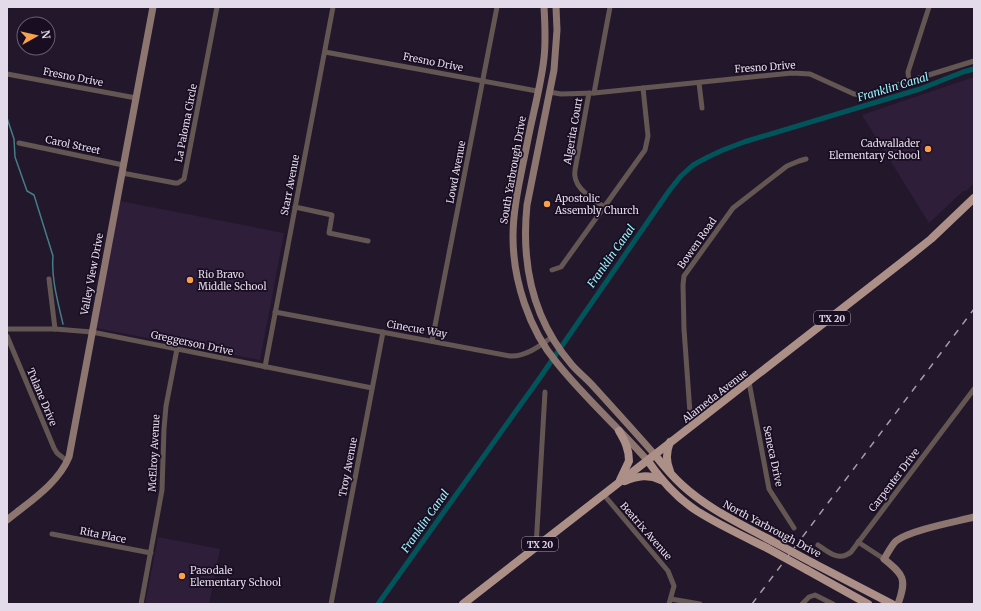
<svg xmlns="http://www.w3.org/2000/svg" width="981" height="611" font-family="Merriweather,serif">
<style>
.built{fill:#2e1e39}
.lines{fill:none;stroke-linecap:round;stroke-linejoin:round}
.stream{stroke:#447d86;stroke-width:1.5}
.canal{stroke:#00555b;stroke-width:5}
.street{stroke:#645652;stroke-width:5}
.secondary{stroke:#8d7670;stroke-width:7}
.primary{stroke:#ac8f87;stroke-width:8}
.rail{stroke:#a59cac;stroke-width:1.5;stroke-dasharray:7 7;stroke-linecap:butt}
.primary-bridge{stroke:#ac8f87;stroke-width:8}
.poi-dot{fill:#f8a14a;stroke:#190d22;stroke-width:1.5}
.labels{text-anchor:middle;dominant-baseline:central;stroke-width:3.5;stroke-linejoin:round;paint-order:stroke}
.shield{fill:#190d22;stroke:#a69dad;stroke-width:1}
.shield-label{font-size:9px;font-weight:bold;fill:#e3dbe9}
.street-label{font-size:10px;fill:#e3dbe9;stroke:#190d22}
.poi-label{font-size:10px;fill:#e3dbe9;stroke:#190d22;text-anchor:start}
.water-label{font-size:11px;font-style:italic;fill:#99f5fd;stroke:#190d22}
</style>
<rect width="100%" height="100%" fill="#23172c"/>
<g class="built">
<path d="M974,77V183L966,191H963L929,223L862,115Z"/>
<path d="M120,201L284,233L260,360L96,328Z"/>
<path d="M158,537L220,549L209,604H145Z"/>
</g>
<g class="lines">
<path class="stream" d="M7,118L14,139L15,157L27,191L34,195L53,256C51,278 58,302 63,324"/>
<path class="canal" d="M378,604L539,379L669,191L680,177L693,165L708,157L723,150L744,142L920,89L963,72L974,69"/>
<g class="street">
<path d="M325,52L537,91"/>
<path d="M7,74L136,98"/>
<path d="M909,82L908,72L929,7"/>
<path d="M699,83L702,108"/>
<path d="M549,92L561,94L594,93L792,73L810,74L854,94L864,95L974,61"/>
<path d="M589,93L575,170C572,188 592,198 604,207"/>
<path d="M594,93L610,7"/>
<path d="M19,143L123,165"/>
<path d="M122,173L175,183H178L184,179L217,7"/>
<path d="M295,207L332,215L329,233L368,241"/>
<path d="M552,270L561,267L645,150L648,136L643,88"/>
<path d="M49,279L55,329"/>
<path d="M275,312L510,356C525,357 540,346 552,337"/>
<path d="M7,329H55L92,332L372,388"/>
<path d="M7,336L54,448L57,453L67,461"/>
<path d="M432,341L497,7"/>
<path d="M265,367L333,7"/>
<path d="M749,382L769,489L794,528"/>
<path d="M691,427L684,329L683,285L684,276L733,208L787,166L799,161L806,159"/>
<path d="M604,495L668,571L674,586L669,604"/>
<path d="M52,534L151,553"/>
<path d="M858,542L884,559"/>
<path d="M818,545C828,552 839,562 851,552L974,389"/>
<path d="M536,547L545,392"/>
<path d="M671,599L700,604"/>
<path d="M141,604L162,490L164,429L166,406L177,349"/>
<path d="M331,604L383,332"/>
<path d="M802,604L809,597L815,595L833,604"/>
</g>
<g class="secondary">
<path d="M544,7C545,24 546,41 544,58C541,86 532,117 527,144C521,175 513,206 513,237C513,280 529,330 557,363C585,398 618,427 648,461"/>
<path d="M556,7L557,30L554,70L527,205C521,264 533,320 572,365C579,373 587,379 594,387C614,409 635,432 655,455"/>
<path d="M7,520C29,502 58,484 69,457L153,7"/>
<path d="M898,604C907,579 904,575 884,559C888,553 891,546 896,541C910,530 955,522 974,517"/>
</g>
<g class="primary">
<path d="M619,431C625,441 629,449 629,461L620,480"/>
<path d="M655,455C663,465 672,476 682,485C708,509 741,524 772,541"/>
<path d="M648,461C661,480 677,498 697,511C719,525 743,536 767,548"/>
<path d="M670,471C666,462 666,452 670,442"/>
<path d="M625,481C638,476 648,474 661,480"/>
<path d="M813,563L892,604"/>
<path d="M807,570L868,604"/>
<path d="M463,604L911,255L931,239L974,198"/>
</g>
<path class="rail" d="M752,604L974,309"/>
<g class="primary-bridge">
<path d="M772,541L813,563"/>
<path d="M767,548L807,570"/>
</g>
</g>
<g class="poi-dot">
<circle cx="928" cy="149" r="4"/>
<circle cx="547" cy="204" r="4"/>
<circle cx="190" cy="280" r="4"/>
<circle cx="182" cy="576" r="4"/>
</g>
<g class="labels">
<g class="shield">
<rect x="814" y="311" width="36" height="14" rx="3"/>
<rect x="522" y="537" width="36" height="14" rx="3"/>
</g>
<g class="shield-label">
<text x="832" y="318">TX 20</text>
<text x="540" y="544">TX 20</text>
</g>
<g class="street-label">
<text transform="translate(433 62) rotate(11)">Fresno Drive</text>
<text transform="translate(765 67) rotate(-4)">Fresno Drive</text>
<text transform="translate(73 77) rotate(11)">Fresno Drive</text>
<text transform="translate(186 123) rotate(-79)">La Paloma Circle</text>
<text transform="translate(573 131) rotate(-80)">Algerita Court</text>
<text transform="translate(73 145) rotate(12)">Carol Street</text>
<text transform="translate(513 170) rotate(-80)">South Yarbrough Drive</text>
<text transform="translate(456 172) rotate(-79)">Lowd Avenue</text>
<text transform="translate(290 185) rotate(-79)">Starr Avenue</text>
<text transform="translate(697 243) rotate(-55)">Bowen Road</text>
<text transform="translate(92 274) rotate(-79)">Valley View Drive</text>
<text transform="translate(417 329) rotate(10)">Cinecue Way</text>
<text transform="translate(192 343) rotate(12)">Greggerson Drive</text>
<text transform="translate(715 396) rotate(-38)">Alameda Avenue</text>
<text transform="translate(42 397) rotate(67)">Tulane Drive</text>
<text transform="translate(154 453) rotate(-87)">McElroy Avenue</text>
<text transform="translate(773 456) rotate(78)">Seneca Drive</text>
<text transform="translate(348 467) rotate(-79)">Troy Avenue</text>
<text transform="translate(894 480) rotate(-53)">Carpenter Drive</text>
<text transform="translate(772 529) rotate(28)">North Yarbrough Drive</text>
<text transform="translate(646 531) rotate(49)">Beatrix Avenue</text>
<text transform="translate(103 535) rotate(11)">Rita Place</text>
</g>
<g class="poi-label">
<text x="920" y="143" text-anchor="end">Cadwallader<tspan x="920" dy="12">Elementary School</tspan></text>
<text x="555" y="198">Apostolic<tspan x="555" dy="12">Assembly Church</tspan></text>
<text x="198" y="274">Rio Bravo<tspan x="198" dy="12">Middle School</tspan></text>
<text x="190" y="570">Pasodale<tspan x="190" dy="12">Elementary School</tspan></text>
</g>
<g class="water-label">
<text transform="translate(893 87) rotate(-17)">Franklin Canal</text>
<text transform="translate(611 256) rotate(-55)">Franklin Canal</text>
<text transform="translate(425 521) rotate(-55)">Franklin Canal</text>
</g>
</g>
<rect width="981" height="611" fill="none" stroke="#e3dbe9" stroke-width="16"/>
<g transform="translate(36 36) rotate(82)"><circle r="19" fill="#190d22" stroke="#6a5f72"/>
<path d="M0-3L7 15L0 10L-7 15Z" fill="#f8a14a"/>
<text y="-6" font-size="11" font-weight="bold" text-anchor="middle" fill="#e3dbe9">N</text>
</g>
</svg>
